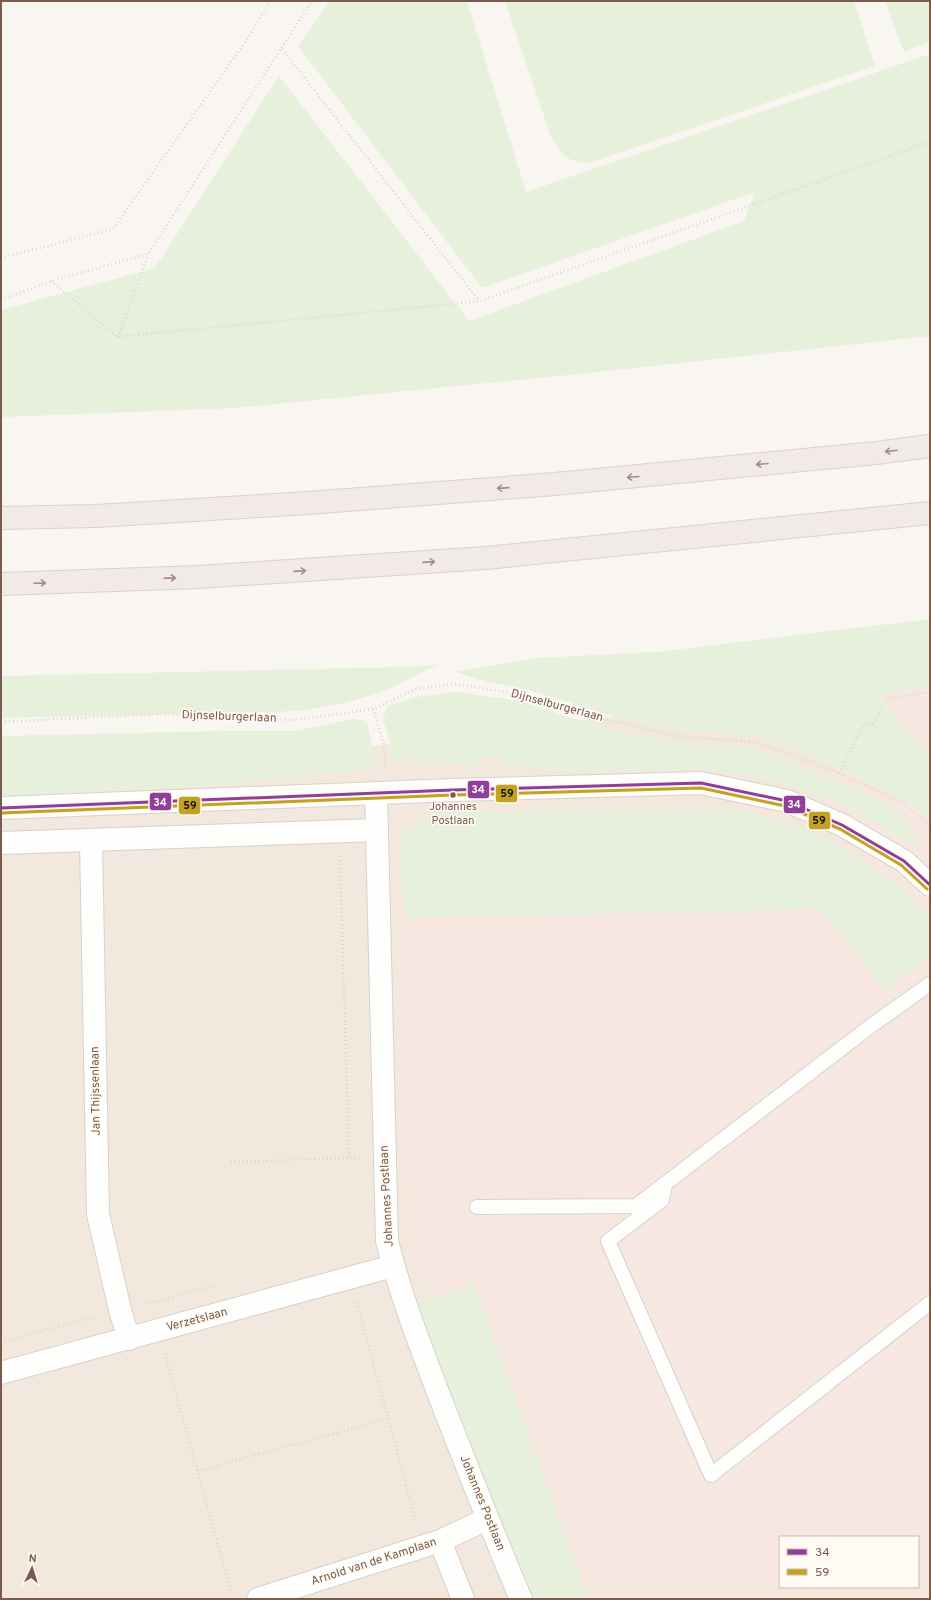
<svg xmlns="http://www.w3.org/2000/svg" width="931" height="1600" font-family="Overpass,sans-serif">
<style>
.residential{fill:#f2e8de;fill-rule:evenodd}
.commercial{fill:#f6e8e1;fill-rule:evenodd}
.green{fill:#e7f0db}
.lines{fill:none;stroke-linecap:round;stroke-linejoin:round}
.service-casing{stroke:#d7d1cb;stroke-width:16}
.minor-casing{stroke:#d7d1cb;stroke-width:24}
.secondary-casing{stroke:#d9d2cb;stroke-width:24}
.motorway-casing{stroke:#dad1cc;stroke-width:24}
.path{stroke:#dcd5d0;stroke-width:2.5;stroke-dasharray:1 3;stroke-linecap:butt}
.service{stroke:#fefefd;stroke-width:14}
.minor{stroke:#fefefd;stroke-width:22}
.secondary{stroke:#fefefd;stroke-width:22}
.motorway{stroke:#f2eae7;stroke-width:22}
.bus-1-casing{stroke:#fffaf3;stroke-width:6}
.bus-2-casing{stroke:#fffaf3;stroke-width:6}
.bus-1{stroke:#8f3f98;stroke-width:3}
.bus-2{stroke:#c2a123;stroke-width:3}
.oneway{stroke:#a48e83}
.bus-dot{fill:#7a5c4d;stroke:#fffaf3;stroke-width:1.5}
.labels{text-anchor:middle;dominant-baseline:central;stroke-width:3;stroke-linejoin:round;paint-order:stroke}
.bus-label{font-size:11px;fill:#7a5c4d;stroke:#fffaf3}
.street-label{font-size:12px;fill:#7a5c4d;stroke:#fffaf3}
.line-badge{stroke:#fffaf3;stroke-width:1.5}
.badge-label{font-size:11px;text-anchor:middle;font-weight:bold;fill:#fff}
.pale-badge-label{font-size:11px;text-anchor:middle;font-weight:bold;fill:#111}
</style>
<rect width="100%" height="100%" fill="#f9f5f0"/>
<path class="residential" d="M893,687L930,1599H1V748L225,764L743,701ZM780,1537H918V1587H780Z"/>
<path class="commercial" d="M930,645V1599H556L411,1246L396,885L861,911L906,969L800,665ZM780,1537H918V1587H780Z"/>
<g class="green">
<path d="M330,1H467L526,192L930,54V336L569,375L236,408L1,417V310L155,268L279,76L469,321L744,221L755,192L482,288L298,46Z"/>
<path d="M505,1H854L875,66L589,163C566,162 563,155 551,137Z"/>
<path d="M885,1H930V42L904,52Z"/>
<path d="M930,619V687L879,694L930,759V819L899,797L849,772L773,741L751,735L674,730L623,719L529,690L488,682L455,672L537,658L656,652Z"/>
<path d="M438,665C418,673 400,685 380,692C354,702 329,706 302,711L1,718V676L404,667Z"/>
<path d="M456,692L515,700L610,730L665,741L703,746H731L755,749L812,772L856,788L896,808L923,849L829,799L787,785L739,773L701,770L537,771V765H502L501,756L480,757V766L416,760H392L390,743L383,719L388,706L416,697Z"/>
<path d="M353,719L362,720L367,723L378,768L202,787L1,796V736L222,731H296Z"/>
<path d="M679,808L740,810L786,822L824,837L871,865L910,895L930,919V957L884,990L822,909L410,918L403,910L399,838L430,813Z"/>
<path d="M474,1284L588,1599H534L470,1442L415,1315L413,1306Z"/>
</g>
<g class="lines">
<g class="service-casing">
<g id="service">
<path d="M665,1184L662,1200L608,1241L711,1475L930,1303"/>
<path d="M477,1207L636,1206L872,1025L930,984"/>
</g>
</g>
<g class="minor-casing">
<g id="minor">
<path d="M376,793L387,1241C401,1298 423,1353 444,1408C469,1472 494,1536 521,1599"/>
<path d="M91,840L98,1214L120,1310L129,1339"/>
<path d="M1,843L377,830"/>
<path d="M1,1373L393,1266"/>
<path d="M440,1541L463,1599"/>
<path d="M258,1599L440,1541L487,1519"/>
</g>
</g>
<g class="secondary-casing">
<path id="secondary" d="M1,808L453,790L701,783L787,801L842,825L904,861L930,885"/>
</g>
<g class="motorway-casing">
<g id="motorway">
<path d="M1,518L96,516L308,503L555,484L876,453L930,446"/>
<path d="M1,584L199,577L486,558L930,513"/>
</g>
</g>
<g class="path">
<path d="M282,49L479,301"/>
<path d="M1,258L113,229L250,35L270,1"/>
<path d="M51,281L118,337L480,301L930,142"/>
<path d="M1,300L51,281L148,254L312,1"/>
<path d="M118,337L148,255"/>
<path d="M373,709L384,745L385,766"/>
<path d="M1,722L159,714L295,720L373,709L415,689L457,684L528,696L581,713L675,736L755,742L839,773L900,801L930,825"/>
<path d="M839,773L864,724H873L888,698L930,692"/>
<path d="M340,856L349,1158H360"/>
<path d="M231,1162L349,1158"/>
<path d="M357,1303L416,1522"/>
<path d="M145,1304L219,1285"/>
<path d="M1,1342L95,1317"/>
<path d="M165,1354L232,1596"/>
<path d="M197,1471L388,1419"/>
</g>
<use href="#service" class="service"/>
<use href="#minor" class="minor"/>
<use href="#secondary" class="secondary"/>
<use href="#motorway" class="motorway"/>
<g class="bus-1-casing">
<path id="bus-1" d="M1,808L453,790L701,783L787,801L842,825L904,861L930,885"/>
</g>
<g class="bus-2-casing">
<path id="bus-2" d="M1,813L453,795L701,788L785,806L840,829L901,865L927,889"/>
</g>
<use href="#bus-1" class="bus-1"/>
<use href="#bus-2" class="bus-2"/>
</g>
<defs><path id="oneway-shaft" d="M-6 0H5M1.5-3L5.5 0L1.5 3" fill="none" stroke-width="1.6" stroke-linecap="round" stroke-linejoin="round"/></defs>
<g class="oneway">
<use href="#oneway-shaft" transform="translate(891 451) rotate(173)"/>
<use href="#oneway-shaft" transform="translate(762 464) rotate(175)"/>
<use href="#oneway-shaft" transform="translate(633 477) rotate(175)"/>
<use href="#oneway-shaft" transform="translate(503 488) rotate(176)"/>
<use href="#oneway-shaft" transform="translate(429 562) rotate(-4)"/>
<use href="#oneway-shaft" transform="translate(300 571) rotate(-4)"/>
<use href="#oneway-shaft" transform="translate(170 578) rotate(-2)"/>
<use href="#oneway-shaft" transform="translate(40 583) rotate(-2)"/>
</g>
<circle class="bus-dot" cx="453" cy="795" r="3.5"/>
<g class="labels">
<g class="bus-label">
<text x="453" y="807">Johannes<tspan x="453" dy="14">Postlaan</tspan></text>
</g>
<g class="street-label">
<text transform="translate(557 706) rotate(15)">Dijnselburgerlaan</text>
<text transform="translate(229 717) rotate(2)">Dijnselburgerlaan</text>
<text transform="translate(96 1091) rotate(-91)">Jan Thijssenlaan</text>
<text transform="translate(387 1196) rotate(-93)">Johannes Postlaan</text>
<text transform="translate(197 1320) rotate(-15)">Verzetslaan</text>
<text transform="translate(482 1503) rotate(68)">Johannes Postlaan</text>
<text transform="translate(374 1562) rotate(-18)">Arnold van de Kamplaan</text>
</g>
</g>
<g class="line-badge">
<rect x="467" y="780" width="23" height="19" rx="4" fill="#8f3f98"/>
<rect x="495" y="784" width="23" height="19" rx="4" fill="#c2a123"/>
<rect x="149" y="792" width="23" height="19" rx="4" fill="#8f3f98"/>
<rect x="783" y="795" width="23" height="19" rx="4" fill="#8f3f98"/>
<rect x="178" y="796" width="23" height="19" rx="4" fill="#c2a123"/>
<rect x="808" y="811" width="23" height="19" rx="4" fill="#c2a123"/>
</g>
<g class="badge-label">
<text x="478" y="793">34</text>
<text x="160" y="806">34</text>
<text x="794" y="808">34</text>
</g>
<g class="pale-badge-label">
<text x="507" y="797">59</text>
<text x="190" y="809">59</text>
<text x="819" y="824">59</text>
</g>
<rect width="931" height="1600" fill="none" stroke="#7a5c4d" stroke-width="4"/>
<rect x="779" y="1536" width="140" height="52" fill="#fffaf3" stroke="#cabbb1"/>
<rect x="787" y="1549" width="20" height="6" fill="#8f3f98" stroke="#cabbb1"/>
<text x="815" y="1556" font-size="12" fill="#7a5c4d">34</text>
<rect x="787" y="1569" width="20" height="6" fill="#c2a123" stroke="#cabbb1"/>
<text x="815" y="1576" font-size="12" fill="#7a5c4d">59</text>
<g transform="translate(32 1568) rotate(4)" stroke="#fffaf3" stroke-width="3" paint-order="stroke">
<path d="M0-3L7 15L0 10L-7 15Z" fill="#7a5c4d"/>
<text y="-6" font-size="11" font-weight="bold" text-anchor="middle" fill="#7a5c4d">N</text>
</g>
</svg>
